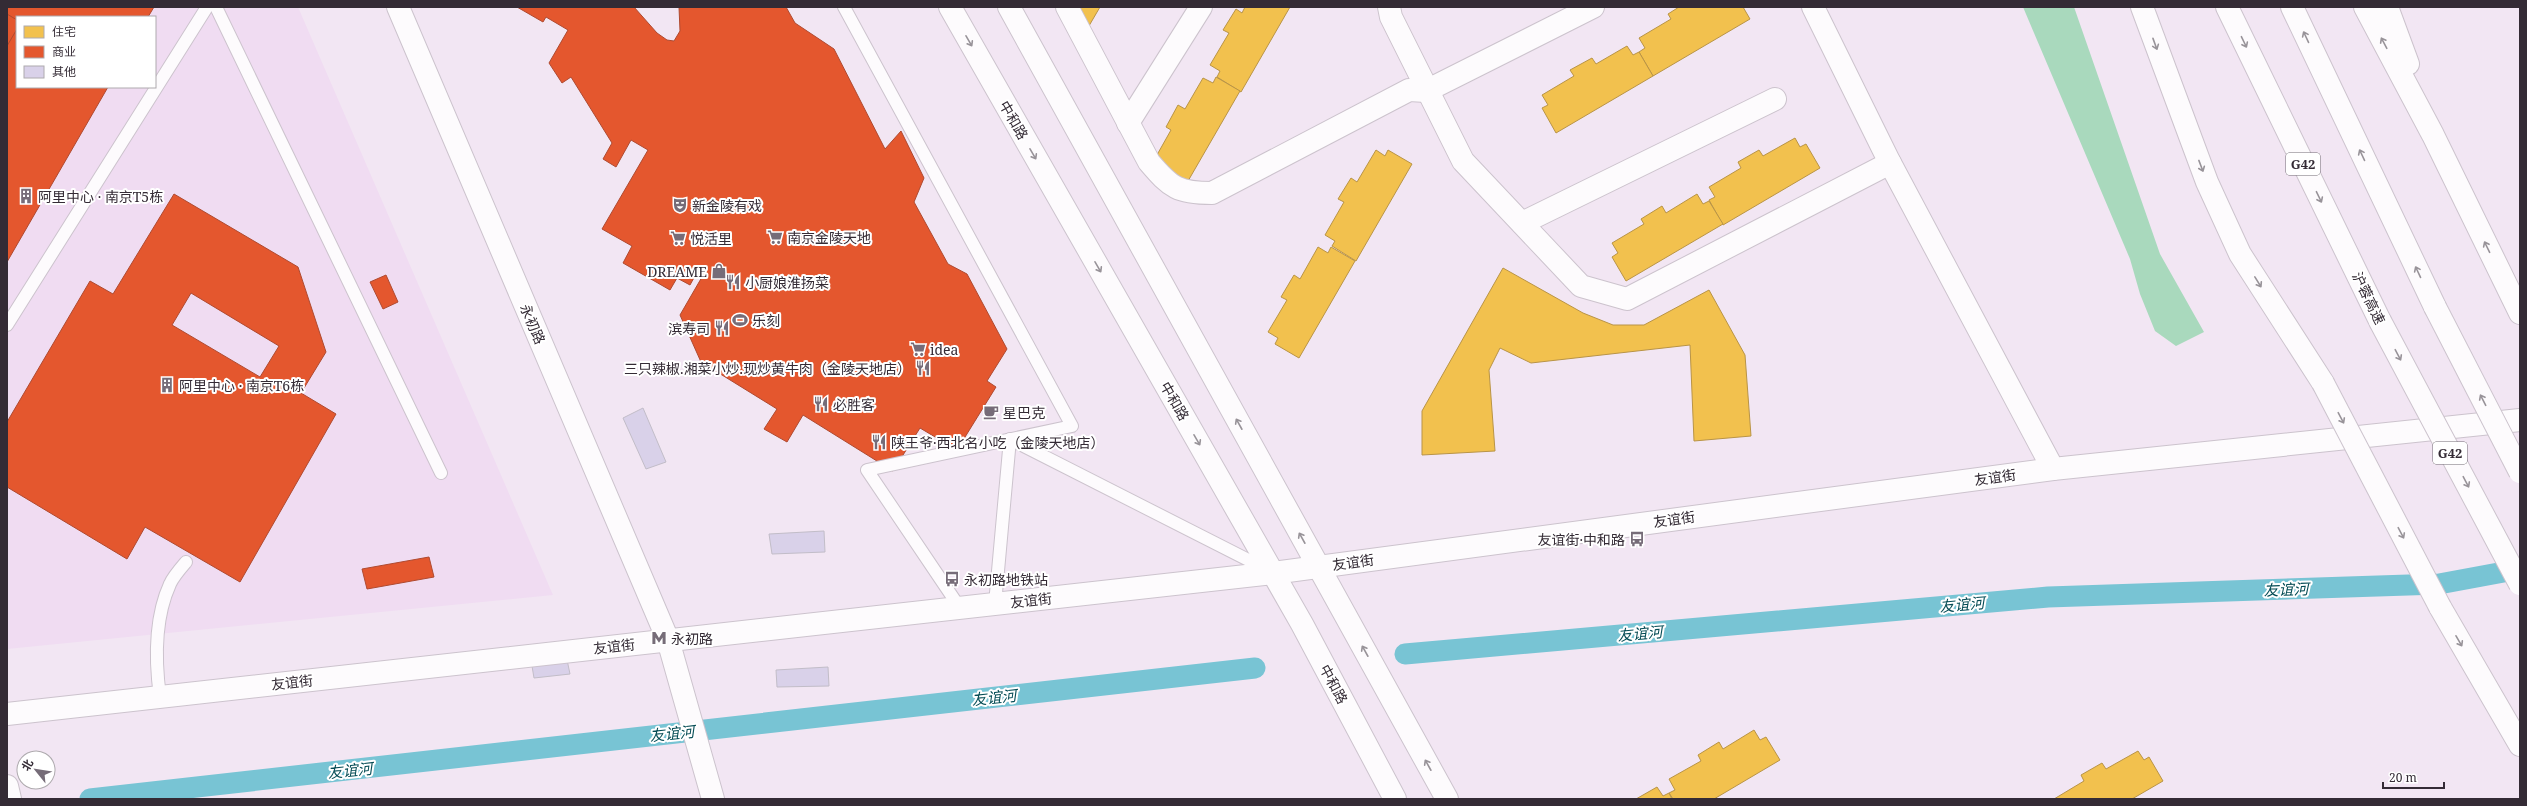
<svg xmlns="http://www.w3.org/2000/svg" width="2527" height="806" font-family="'Noto Serif','Noto Sans SC',serif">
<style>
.built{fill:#f0dcf2;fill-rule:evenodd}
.forest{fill:#a9d9bd}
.homes{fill:#f2c14e;stroke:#b99446}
.shops{fill:#e4572e;stroke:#af4a30;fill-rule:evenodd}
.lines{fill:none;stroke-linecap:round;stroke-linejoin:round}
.canal{stroke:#78c4d4;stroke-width:21}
.building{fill:#d9d1e9;stroke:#c2bdc8}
.service-casing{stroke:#ccc3cd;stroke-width:14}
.minor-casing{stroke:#ccc3cd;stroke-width:24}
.tertiary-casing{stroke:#ccc3cd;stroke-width:24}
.secondary-casing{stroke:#ccc3cd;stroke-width:24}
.motorway-casing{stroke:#ccc3cd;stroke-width:24}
.service{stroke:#fdfbfd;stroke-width:12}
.minor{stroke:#fdfbfd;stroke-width:22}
.tertiary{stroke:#fdfbfd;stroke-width:22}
.secondary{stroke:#fdfbfd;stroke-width:22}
.motorway{stroke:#fdfbfd;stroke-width:22}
.motorway-bridge-casing{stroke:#ccc3cd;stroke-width:24;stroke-linecap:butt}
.motorway-bridge{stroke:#fdfbfd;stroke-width:22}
.oneway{stroke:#989399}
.labels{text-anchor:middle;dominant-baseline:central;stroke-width:4;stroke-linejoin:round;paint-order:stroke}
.shield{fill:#fff;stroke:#716b72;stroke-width:1}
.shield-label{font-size:13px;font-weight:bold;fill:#342b35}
.street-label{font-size:14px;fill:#342b35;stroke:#fff}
.poi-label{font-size:14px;fill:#342b35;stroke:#fff;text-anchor:start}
.water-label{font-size:15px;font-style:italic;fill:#044b54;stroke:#fff}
</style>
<rect width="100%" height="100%" fill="#f2e6f3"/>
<path class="built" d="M7,7H298L553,595L7,649ZM17,17H155V87H17Z"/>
<path class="forest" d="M2023,7H2074L2160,254L2204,332L2176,346L2155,331L2140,294L2130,259Z"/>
<g class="homes">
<path d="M1059,7H1100L1086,31Z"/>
<path d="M1245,7H1290L1241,92L1217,77L1220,71L1210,65L1229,33L1223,30L1236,9L1242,13Z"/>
<path d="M1679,7H1743L1750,19L1653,76L1639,52L1645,48L1639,38L1671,19L1668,14Z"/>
<path d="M1627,46L1633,55L1639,52L1653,76L1556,133L1542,108L1548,105L1542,95L1574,76L1570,70L1592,58L1596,64Z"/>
<path d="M1216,77L1240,91L1184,188L1153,162L1171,130L1166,127L1178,105L1185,109L1203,78L1213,83Z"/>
<path d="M1795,138L1800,147L1806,144L1820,168L1723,225L1709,200L1715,197L1709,187L1741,168L1738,162L1759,150L1763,156Z"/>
<path d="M1376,150L1385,156L1388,150L1412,164L1356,261L1332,246L1335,241L1325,235L1344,202L1338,199L1351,178L1357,182Z"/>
<path d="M1697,194L1703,204L1709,201L1723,224L1626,281L1612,257L1618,253L1612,243L1644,224L1641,219L1662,206L1666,213Z"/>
<path d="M1318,247L1328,253L1331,247L1355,261L1299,358L1275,344L1278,338L1268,332L1287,300L1281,297L1294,275L1300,279Z"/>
<path d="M1503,268L1583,313L1613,325H1644L1709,290L1745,355L1751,436L1694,441L1690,345L1531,363L1500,348L1489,370L1495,451L1422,455V411Z"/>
<path d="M1754,730L1760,740L1766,737L1780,760L1714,799H1673L1669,793L1675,790L1669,779L1701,761L1698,755L1719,742L1723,749Z"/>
<path d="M2138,751L2144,760L2149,757L2163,781L2132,799H2054L2084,781L2081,775L2102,763L2106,769Z"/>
<path d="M1657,787L1663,796L1669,793L1672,799H1636Z"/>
</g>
<g class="shops">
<path d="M7,7H154L148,17H17V87H108L7,262Z"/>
<path d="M517,7H634L657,33L667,40L674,41L680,31L679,7H786L795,23L834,49L885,149L901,131L924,178L914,202L948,264L967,274L1007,349L987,381L996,387L957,450L920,428L893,471L803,415L787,442L764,429L777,409L701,362L680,315L702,277L696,274L690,285L677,278L670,290L623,263L632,246L602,229L648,150L631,140L616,167L603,159L612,143L571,77L562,83L549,63L568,30L546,17L543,22Z"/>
<path d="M7,14L17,20V29L7,46Z"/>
<path d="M174,194L298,267L326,352L301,393L336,414L240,582L145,527L127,559L7,487V422L90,281L113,294ZM191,293L279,346L260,377L172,325Z"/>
<path d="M386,275L398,302L383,309L370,282Z"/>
<path d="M429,557L434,577L367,589L362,569Z"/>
</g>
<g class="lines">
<g class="canal">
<path d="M1405,654L2048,597L2439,584L2520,569"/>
<path d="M90,799L1255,668"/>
</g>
</g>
<g class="building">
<path d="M643,408L666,462L646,469L623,418Z"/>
<path d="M824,531L825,552L772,554L769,534Z"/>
<path d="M566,655L570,674L534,678L531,660Z"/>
<path d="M828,667L829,686L777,687L776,670Z"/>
</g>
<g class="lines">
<g class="service-casing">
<g id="service">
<path d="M216,7L441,473"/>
<path d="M844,7L1072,426L867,470L960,608"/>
<path d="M7,325L207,7"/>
<path d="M995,604L1010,439L1270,571"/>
<path d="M160,697C155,660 154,619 170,584C173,577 180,569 186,562"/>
</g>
</g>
<g class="minor-casing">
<g id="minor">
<path d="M398,7L668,640L713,799"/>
<path d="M1067,7L1149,162C1171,188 1178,193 1212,193L1409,90L1426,91L1593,7"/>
<path d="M1389,7L1391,17L1463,161L1581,286L1627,299L1890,163"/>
<path d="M1813,7L1890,163L2053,469L2520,420"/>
<path d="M1128,123L1201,7"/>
<path d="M1522,223L1775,99"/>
<path d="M7,786L10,799"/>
</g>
</g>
<g class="tertiary-casing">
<path id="tertiary" d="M7,714L1273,573L2053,469"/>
</g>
<g class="secondary-casing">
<g id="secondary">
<path d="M950,7L1302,624L1395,799"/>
<path d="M1009,7L1447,799"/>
</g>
</g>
<g class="motorway-casing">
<g id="motorway">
<path d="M2142,7L2207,182L2240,254L2323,383"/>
<path d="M2227,7L2380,321"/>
<path d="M2292,7L2435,307"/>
<path d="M2365,7L2433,135L2520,313"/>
<path d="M2387,7L2408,64"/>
<path d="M2440,607L2520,745"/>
</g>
</g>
<use href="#service" class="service"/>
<use href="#minor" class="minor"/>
<use href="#tertiary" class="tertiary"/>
<use href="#secondary" class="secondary"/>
<use href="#motorway" class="motorway"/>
<g class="motorway-bridge-casing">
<g id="motorway-bridge">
<path d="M2435,307L2520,472"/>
<path d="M2380,321L2520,584"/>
<path d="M2323,383L2440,607"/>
</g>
</g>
<use href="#motorway-bridge" class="motorway-bridge"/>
</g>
<defs><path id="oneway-shaft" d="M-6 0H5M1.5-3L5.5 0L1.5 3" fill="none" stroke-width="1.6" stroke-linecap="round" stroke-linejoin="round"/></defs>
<g class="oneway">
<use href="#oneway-shaft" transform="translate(2306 37) rotate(-115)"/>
<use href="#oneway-shaft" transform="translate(969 41) rotate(60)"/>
<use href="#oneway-shaft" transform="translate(2244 42) rotate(64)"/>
<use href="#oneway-shaft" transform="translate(2384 43) rotate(-118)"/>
<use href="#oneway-shaft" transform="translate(2155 44) rotate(70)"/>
<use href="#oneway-shaft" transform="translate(1033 154) rotate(60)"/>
<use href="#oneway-shaft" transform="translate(2362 155) rotate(-115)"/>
<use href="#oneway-shaft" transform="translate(2201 166) rotate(69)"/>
<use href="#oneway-shaft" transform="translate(2319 197) rotate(64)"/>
<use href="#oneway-shaft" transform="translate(2487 247) rotate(-116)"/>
<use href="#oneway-shaft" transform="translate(1098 267) rotate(60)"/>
<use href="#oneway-shaft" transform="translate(2418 272) rotate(-115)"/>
<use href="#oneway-shaft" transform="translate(2258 282) rotate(58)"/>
<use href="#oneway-shaft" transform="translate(2398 355) rotate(62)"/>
<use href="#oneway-shaft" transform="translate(2483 400) rotate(-117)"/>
<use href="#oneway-shaft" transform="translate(2341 418) rotate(62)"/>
<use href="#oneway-shaft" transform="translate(1239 424) rotate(-119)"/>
<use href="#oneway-shaft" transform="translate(1197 440) rotate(60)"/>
<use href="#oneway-shaft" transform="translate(2466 482) rotate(62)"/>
<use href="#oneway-shaft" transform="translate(2401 533) rotate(62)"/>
<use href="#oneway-shaft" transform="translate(1302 538) rotate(-119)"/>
<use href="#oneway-shaft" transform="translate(2459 641) rotate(60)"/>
<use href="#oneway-shaft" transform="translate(1365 651) rotate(-119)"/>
<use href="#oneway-shaft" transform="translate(1428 765) rotate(-119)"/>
</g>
<defs>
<g id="building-bare" transform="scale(1.2)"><path d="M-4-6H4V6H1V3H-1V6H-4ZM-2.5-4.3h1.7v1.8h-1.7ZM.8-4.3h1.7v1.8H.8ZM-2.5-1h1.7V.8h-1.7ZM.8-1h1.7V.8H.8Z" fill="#766c78" stroke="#fff" stroke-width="2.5" paint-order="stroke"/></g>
<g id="theatre-bare" transform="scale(1.2)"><path d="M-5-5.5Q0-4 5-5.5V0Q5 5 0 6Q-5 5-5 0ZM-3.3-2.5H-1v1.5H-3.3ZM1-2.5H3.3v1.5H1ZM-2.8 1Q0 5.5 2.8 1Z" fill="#766c78" stroke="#fff" stroke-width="2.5" paint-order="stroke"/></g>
<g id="supermarket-bare" transform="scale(1.2)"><path d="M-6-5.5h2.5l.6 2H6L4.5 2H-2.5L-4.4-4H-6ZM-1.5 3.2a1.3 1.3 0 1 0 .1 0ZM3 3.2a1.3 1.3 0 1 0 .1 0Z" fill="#766c78" stroke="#fff" stroke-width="2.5" paint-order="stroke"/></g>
<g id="shop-bare" transform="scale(1.2)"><path d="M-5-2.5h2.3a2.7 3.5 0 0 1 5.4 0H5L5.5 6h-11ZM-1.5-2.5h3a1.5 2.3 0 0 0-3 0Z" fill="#766c78" stroke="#fff" stroke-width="2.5" paint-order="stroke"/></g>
<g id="restaurant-bare" transform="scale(1.2)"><path d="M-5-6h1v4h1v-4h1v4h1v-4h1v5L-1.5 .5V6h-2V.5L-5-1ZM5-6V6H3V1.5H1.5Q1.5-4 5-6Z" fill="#766c78" stroke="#fff" stroke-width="2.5" paint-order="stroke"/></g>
<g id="stadium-bare" transform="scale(1.2)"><path d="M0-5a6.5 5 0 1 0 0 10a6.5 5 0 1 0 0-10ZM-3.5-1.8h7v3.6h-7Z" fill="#766c78" stroke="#fff" stroke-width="2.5" paint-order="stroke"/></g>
<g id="cafe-bare" transform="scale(1.2)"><path d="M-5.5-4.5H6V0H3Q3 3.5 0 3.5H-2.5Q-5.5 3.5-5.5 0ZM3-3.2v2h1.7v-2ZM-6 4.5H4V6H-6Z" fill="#766c78" stroke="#fff" stroke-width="2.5" paint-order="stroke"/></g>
<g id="bus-bare" transform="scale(1.2)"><path d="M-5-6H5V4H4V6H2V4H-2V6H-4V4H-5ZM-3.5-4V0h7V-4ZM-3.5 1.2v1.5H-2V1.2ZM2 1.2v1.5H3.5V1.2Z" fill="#766c78" stroke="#fff" stroke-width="2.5" paint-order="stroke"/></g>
<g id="metro-bare" transform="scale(1.2)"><path d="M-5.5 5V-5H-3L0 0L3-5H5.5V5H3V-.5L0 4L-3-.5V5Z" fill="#766c78" stroke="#fff" stroke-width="2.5" paint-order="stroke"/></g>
</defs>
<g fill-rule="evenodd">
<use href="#building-bare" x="26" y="196"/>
<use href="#theatre-bare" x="680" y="205"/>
<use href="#supermarket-bare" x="775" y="237"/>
<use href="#supermarket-bare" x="678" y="238"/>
<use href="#shop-bare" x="719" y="271"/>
<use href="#restaurant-bare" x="733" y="282"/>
<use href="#stadium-bare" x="740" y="320"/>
<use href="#restaurant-bare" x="722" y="328"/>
<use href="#supermarket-bare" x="918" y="349"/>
<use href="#restaurant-bare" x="923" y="368"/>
<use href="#building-bare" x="167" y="385"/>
<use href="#restaurant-bare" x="821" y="404"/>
<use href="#cafe-bare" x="991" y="412"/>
<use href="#restaurant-bare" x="879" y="442"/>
<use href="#bus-bare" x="1637" y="539"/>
<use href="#bus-bare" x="952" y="579"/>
<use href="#metro-bare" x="659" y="638"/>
</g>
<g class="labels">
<g class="shield">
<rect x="2286" y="153" width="34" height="22" rx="3"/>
<rect x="2433" y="442" width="34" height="22" rx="3"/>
</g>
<g class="shield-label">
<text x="2303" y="164">G42</text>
<text x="2450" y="453">G42</text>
</g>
<g class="street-label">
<text transform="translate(1014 120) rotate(60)">中和路</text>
<text transform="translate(2369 298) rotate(64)">沪蓉高速</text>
<text transform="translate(533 324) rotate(67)">永初路</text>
<text transform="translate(1175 401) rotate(60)">中和路</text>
<text transform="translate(1995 477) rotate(-8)">友谊街</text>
<text transform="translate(1674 519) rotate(-8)">友谊街</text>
<text transform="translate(1353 562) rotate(-8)">友谊街</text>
<text transform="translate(1031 600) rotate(-6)">友谊街</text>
<text transform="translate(614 646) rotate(-6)">友谊街</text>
<text transform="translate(292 682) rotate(-6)">友谊街</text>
<text transform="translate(1334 684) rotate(62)">中和路</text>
</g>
<g class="poi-label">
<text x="38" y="196">阿里中心 · 南京T5栋</text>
<text x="692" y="205">新金陵有戏</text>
<text x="787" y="237">南京金陵天地</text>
<text x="690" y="238">悦活里</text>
<text x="707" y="271" text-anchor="end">DREAME</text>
<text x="745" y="282">小厨娘淮扬菜</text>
<text x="752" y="320">乐刻</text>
<text x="710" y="328" text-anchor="end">滨寿司</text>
<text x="930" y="349">idea</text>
<text x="911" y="368" text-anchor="end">三只辣椒.湘菜小炒.现炒黄牛肉（金陵天地店）</text>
<text x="179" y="385">阿里中心 · 南京T6栋</text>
<text x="833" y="404">必胜客</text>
<text x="1003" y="412">星巴克</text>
<text x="891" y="442">陕王爷·西北名小吃（金陵天地店）</text>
<text x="1625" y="539" text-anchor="end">友谊街·中和路</text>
<text x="964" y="579">永初路地铁站</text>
<text x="671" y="638">永初路</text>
</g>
<g class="water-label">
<text transform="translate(2286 589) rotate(-2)">友谊河</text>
<text transform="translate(1962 604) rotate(-5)">友谊河</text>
<text transform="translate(1640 633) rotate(-5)">友谊河</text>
<text transform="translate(994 697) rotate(-6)">友谊河</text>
<text transform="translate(672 733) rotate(-6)">友谊河</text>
<text transform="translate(350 770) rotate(-6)">友谊河</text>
</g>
</g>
<rect width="2527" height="806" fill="none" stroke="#342b35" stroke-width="16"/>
<rect x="16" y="16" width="140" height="72" fill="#ffffff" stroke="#aeaaae"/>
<rect x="24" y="26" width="20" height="12" fill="#f2c14e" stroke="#aeaaae"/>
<text x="52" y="36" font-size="12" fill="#342b35">住宅</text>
<rect x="24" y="46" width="20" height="12" fill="#e4572e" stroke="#aeaaae"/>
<text x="52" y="56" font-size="12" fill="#342b35">商业</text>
<rect x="24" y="66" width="20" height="12" fill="#d9d1e9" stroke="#aeaaae"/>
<text x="52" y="76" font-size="12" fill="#342b35">其他</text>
<g transform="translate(36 770) rotate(300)"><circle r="19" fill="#ffffff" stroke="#aeaaae"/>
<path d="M0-3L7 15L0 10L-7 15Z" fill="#766c78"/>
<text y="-6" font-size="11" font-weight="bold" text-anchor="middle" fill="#342b35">北</text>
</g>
<path d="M2383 782v6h61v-6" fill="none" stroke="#342b35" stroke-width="2"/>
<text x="2389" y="782" font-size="12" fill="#342b35" stroke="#ffffff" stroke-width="3" paint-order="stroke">20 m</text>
</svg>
